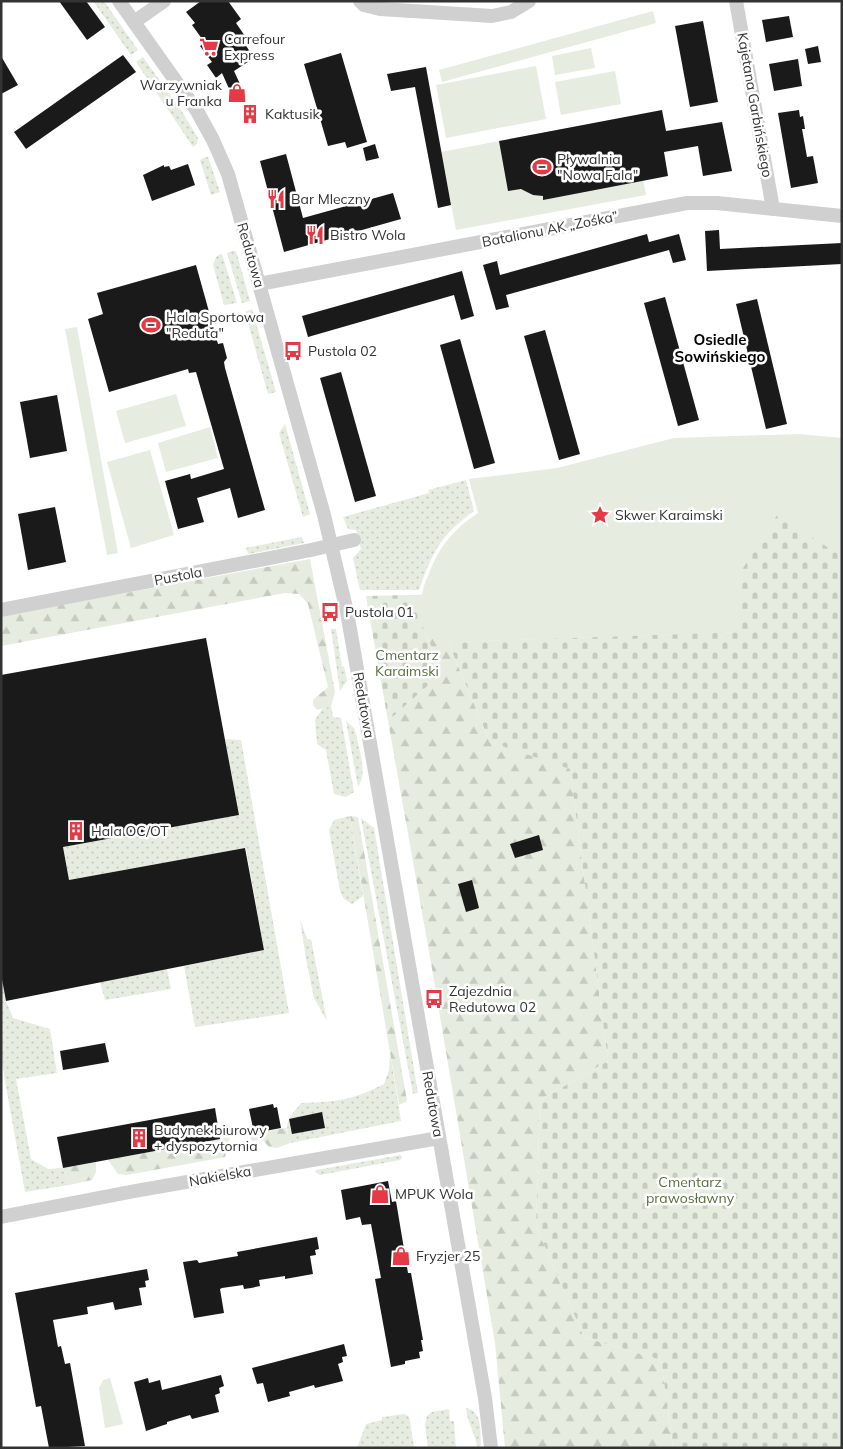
<svg xmlns="http://www.w3.org/2000/svg" width="843" height="1449" font-family="Mulish,sans-serif">
<style>
.grass{fill:url(#grass-dots)}
.forest{fill:url(#forest-firs)}
.cemetery{fill:url(#cemetery-stones)}
.park{fill:#e6ecdf}
.building{fill:#1a1a1a}
.lines{fill:none;stroke-linecap:round;stroke-linejoin:round}
.minor{stroke:#d0d0d0;stroke-width:14}
.labels{text-anchor:middle;dominant-baseline:central;stroke-width:5;stroke-linejoin:round;paint-order:stroke}
.poi-label{font-size:14px;fill:#333;stroke:#fff;text-anchor:start}
.street-label{font-size:14px;fill:#333;stroke:#fff}
.park-label{font-size:14px;fill:#56703f;stroke:#fff}
.neighbourhood-label{font-size:15px;font-weight:bold;fill:#000;stroke:#fff}
</style>
<defs>
<pattern id="grass-dots" width="8" height="8" patternUnits="userSpaceOnUse" patternTransform="scale(1.25)"><rect width="8" height="8" fill="#e6ecdf"/><path d="M2 2h.1M6 6h.1" fill="none" stroke="#c6cbc0" stroke-width="1.8" stroke-linecap="round"/></pattern>
<pattern id="forest-firs" width="22" height="20" patternUnits="userSpaceOnUse" patternTransform="scale(1.25)"><rect width="22" height="20" fill="#e6ecdf"/><path d="M5 1l3.5 6h-7zM16 11l3.5 6h-7z" fill="#c6cbc0"/></pattern>
<pattern id="cemetery-stones" width="16" height="16" patternUnits="userSpaceOnUse" patternTransform="scale(1.25)"><rect width="16" height="16" fill="#e6ecdf"/><path d="M2 7V4a2 2 0 0 1 4 0v3zM10 15v-3a2 2 0 0 1 4 0v3z" fill="#c6cbc0"/></pattern>
</defs>
<rect width="100%" height="100%" fill="#fff"/>
<g class="grass">
<path d="M93,1H104L138,50L131,55Z"/>
<path d="M143,57L181,110L198,138L197,144L193,147L136,62Z"/>
<path d="M205,157H208L220,192L211,195L200,160Z"/>
<path d="M233,251H236L250,301L242,303L227,253Z"/>
<path d="M220,254H222L237,303L224,305L213,265L216,257Z"/>
<path d="M252,309L276,392L268,394L245,312Z"/>
<path d="M285,424L310,514L303,517L279,433Z"/>
<path d="M466,480L474,511C440,536 433,551 419,590H360L353,558L361,549L356,530L348,529L343,517L429,493L428,490Z"/>
<path d="M302,537L304,543L249,554L245,548Z"/>
<path d="M331,629H336L342,667L344,666L347,681L340,691Z"/>
<path d="M331,706L333,717L341,718L354,792L346,797L334,794L326,750L317,744L315,720L322,709Z"/>
<path d="M346,721L354,728L356,734C359,750 368,773 358,787Z"/>
<path d="M225,739L241,740L289,1013L195,1027L184,966L264,950L246,848L69,880L63,847L239,815Z"/>
<path d="M350,816L363,896L352,904L344,899L340,891L329,830L334,820Z"/>
<path d="M361,818L374,828L418,1093L413,1094Z"/>
<path d="M300,919L307,939H311L327,1021L314,998L306,959Z"/>
<path d="M167,969L171,989L105,1000L100,982Z"/>
<path d="M1,974L6,1001L13,1018L50,1029L57,1073L16,1079L31,1159L48,1169L63,1168L69,1185L25,1192L5,1081L1,1053Z"/>
<path d="M390,1053L401,1121L290,1143C284,1121 288,1120 301,1103C336,1102 354,1100 384,1084L389,1070Z"/>
<path d="M401,1155L402,1158L400,1160L320,1175L315,1172L316,1170Z"/>
<path d="M466,1408C483,1411 480,1432 481,1445L479,1448H477C476,1434 467,1423 466,1408Z"/>
<path d="M449,1409L450,1421H454L456,1448H428L425,1425L427,1416L432,1412Z"/>
<path d="M404,1414L408,1416L410,1420L414,1448H357L366,1424L382,1420V1417Z"/>
</g>
<g class="forest">
<path d="M839,483L842,484V556L777,515L739,574L738,581V632L448,642L490,742L570,768L608,1061L540,1100L536,1226L584,1337L661,1360L673,1448H505L495,1343L431,963L388,721L442,673L410,595L681,589L724,520L739,510L786,488L814,484Z"/>
<path d="M310,559L335,692L331,706L317,710L313,705V700L328,687L308,604L299,594L285,593L1,646V616Z"/>
<path d="M350,816L358,817L407,1101L399,1105Z"/>
<path d="M286,1128L290,1143L277,1148L269,1147L262,1139L252,1141L248,1134Z"/>
<path d="M230,1137L225,1157L127,1175L118,1174L108,1160Z"/>
<path d="M96,1162V1172L92,1180L69,1185L63,1168Z"/>
</g>
<g class="cemetery">
<path d="M777,515L842,556V1448H673L661,1360L584,1337L536,1226L540,1100L608,1061L570,769L490,742L448,642L737,632L738,581L739,574Z"/>
<path d="M410,595L442,673L388,721L366,596Z"/>
</g>
<g class="park">
<path d="M653,11L656,23L442,82L439,70Z"/>
<path d="M591,48L595,68L555,75L552,56Z"/>
<path d="M536,66L546,119L446,138L436,85Z"/>
<path d="M615,71L621,104L561,115L555,82Z"/>
<path d="M631,116L646,195L456,230L441,152Z"/>
<path d="M77,327L118,553L107,555L65,329Z"/>
<path d="M176,394L186,426L125,443L116,411Z"/>
<path d="M210,427L218,458L166,472L158,443Z"/>
<path d="M799,434L842,438V556L777,515L739,574L738,581V632L448,642L421,623L410,595H422C423,588 425,582 428,576C437,549 454,528 478,513L469,479L557,468L674,438Z"/>
<path d="M150,450L174,535L131,548L107,462Z"/>
<path d="M110,1378L123,1424L105,1428L99,1388L103,1380Z"/>
</g>
<g class="building">
<path d="M59,1H86L105,27L87,40Z"/>
<path d="M201,1H228L241,19L236,23L247,39L243,41L254,58L234,71L245,95L234,100L222,73L216,78L207,65L212,62L200,46L205,43L192,25L195,23L186,12Z"/>
<path d="M789,16L793,37L766,42L762,20Z"/>
<path d="M703,21L718,102L690,107L675,26Z"/>
<path d="M818,46L821,62L808,64L805,49Z"/>
<path d="M341,53L367,142L347,148L345,142L328,146L304,64Z"/>
<path d="M123,55L136,72L26,149L14,132Z"/>
<path d="M1,56L18,85L1,94Z"/>
<path d="M798,59L802,86L774,91L769,64Z"/>
<path d="M426,67L451,205L438,208L415,87L391,91L387,74Z"/>
<path d="M662,110L666,131L722,122L732,171L703,176L698,146L664,152L668,176L543,200V196L533,195L521,189L508,191L499,141Z"/>
<path d="M799,110L800,117L803,116L805,129H802L807,157L813,156L818,183L791,188L778,113Z"/>
<path d="M375,144L379,158L366,161L363,148Z"/>
<path d="M286,154L303,218L393,193L401,219L284,252L260,161Z"/>
<path d="M188,164L195,185L152,201L143,175L164,165V167L169,166L171,170Z"/>
<path d="M719,230L720,249L842,243V264L707,271L705,231Z"/>
<path d="M647,234L649,242L679,234L686,260L673,263L669,250L506,295L509,307L496,310L483,265L497,261L500,275Z"/>
<path d="M196,265L218,344L223,343L227,358L224,362L225,368L265,510L238,518L230,488L197,498L204,522L178,529L165,481L190,474L191,479L224,469L196,372L189,373L188,369L109,392L88,319L103,314L97,293Z"/>
<path d="M462,271L474,316L461,320L454,295L308,337L302,316Z"/>
<path d="M665,297L699,420L678,426L644,303Z"/>
<path d="M757,299L787,424L766,429L736,304Z"/>
<path d="M545,330L580,454L559,460L524,336Z"/>
<path d="M460,339L495,463L474,469L440,345Z"/>
<path d="M341,372L376,496L355,502L320,378Z"/>
<path d="M57,395L67,451L30,458L20,402Z"/>
<path d="M55,507L66,562L28,570L18,514Z"/>
<path d="M206,638L239,815L63,847L69,880L245,848L264,950L6,1001L1,974V675Z"/>
<path d="M539,835L543,850L515,858L510,844Z"/>
<path d="M472,880L479,908L466,912L458,884Z"/>
<path d="M105,1043L109,1062L63,1070L60,1051Z"/>
<path d="M273,1104L274,1108L277,1107L281,1128L254,1133L249,1109Z"/>
<path d="M215,1108L220,1139L63,1168L57,1137Z"/>
<path d="M322,1112L325,1128L292,1134L289,1119Z"/>
<path d="M388,1181L392,1202L396,1201L408,1273H411L423,1340H421L423,1351L419,1352L420,1358L405,1361V1364L391,1367L375,1279L381,1278L371,1224L362,1225L360,1217L346,1220L341,1190Z"/>
<path d="M317,1237L319,1249L315,1250L316,1255L310,1256L313,1274L285,1279V1276L259,1280L260,1286L251,1288L244,1289L243,1285L222,1288L220,1289L224,1313L194,1318L183,1262L197,1260L199,1263L226,1258L238,1256L237,1252Z"/>
<path d="M147,1269L149,1280L145,1281L146,1287L139,1288L142,1305L115,1310L113,1302L87,1307L88,1314L53,1320L58,1347L61,1346L65,1364L70,1363L85,1446L49,1448L41,1406L36,1407L15,1293Z"/>
<path d="M344,1344L347,1356L342,1357L343,1362L338,1364L343,1381L315,1388L314,1385L289,1392L290,1396L268,1402L263,1383L257,1384L252,1368Z"/>
<path d="M221,1375L224,1386L219,1388L220,1393L215,1395L219,1412L192,1419L190,1415L167,1422V1424L146,1431L134,1382L148,1378L149,1383L160,1380L162,1390Z"/>
</g>
<g class="lines">
<g class="minor">
<path d="M119,1L197,111L213,140L228,174L324,515L347,612L485,1398L491,1448"/>
<path d="M360,1L364,5L380,9L492,16L511,12L529,1"/>
<path d="M736,1L773,209"/>
<path d="M134,22L164,1"/>
<path d="M259,284L687,203H717L842,216"/>
<path d="M1,610L311,550L354,540"/>
<path d="M1,1217L135,1191L439,1138"/>
</g>
</g>
<defs>
<g id="supermarket-bare" transform="scale(1.5)"><path d="M-6-5.5h2.5l.6 2H6L4.5 2H-2.5L-4.4-4H-6ZM-1.5 3.2a1.3 1.3 0 1 0 .1 0ZM3 3.2a1.3 1.3 0 1 0 .1 0Z" fill="#e63946" stroke="#fff" stroke-width="2.5" paint-order="stroke"/></g>
<g id="shop-bare" transform="scale(1.5)"><path d="M-5-2.5h2.3a2.7 3.5 0 0 1 5.4 0H5L5.5 6h-11ZM-1.5-2.5h3a1.5 2.3 0 0 0-3 0Z" fill="#e63946" stroke="#fff" stroke-width="2.5" paint-order="stroke"/></g>
<g id="building-bare" transform="scale(1.5)"><path d="M-4-6H4V6H1V3H-1V6H-4ZM-2.5-4.3h1.7v1.8h-1.7ZM.8-4.3h1.7v1.8H.8ZM-2.5-1h1.7V.8h-1.7ZM.8-1h1.7V.8H.8Z" fill="#e63946" stroke="#fff" stroke-width="2.5" paint-order="stroke"/></g>
<g id="stadium-bare" transform="scale(1.5)"><path d="M0-5a6.5 5 0 1 0 0 10a6.5 5 0 1 0 0-10ZM-3.5-1.8h7v3.6h-7Z" fill="#e63946" stroke="#fff" stroke-width="2.5" paint-order="stroke"/></g>
<g id="restaurant-bare" transform="scale(1.5)"><path d="M-5-6h1v4h1v-4h1v4h1v-4h1v5L-1.5 .5V6h-2V.5L-5-1ZM5-6V6H3V1.5H1.5Q1.5-4 5-6Z" fill="#e63946" stroke="#fff" stroke-width="2.5" paint-order="stroke"/></g>
<g id="bus-bare" transform="scale(1.5)"><path d="M-5-6H5V4H4V6H2V4H-2V6H-4V4H-5ZM-3.5-4V0h7V-4ZM-3.5 1.2v1.5H-2V1.2ZM2 1.2v1.5H3.5V1.2Z" fill="#e63946" stroke="#fff" stroke-width="2.5" paint-order="stroke"/></g>
<g id="sight-bare" transform="scale(1.5)"><path d="M0-6L1.8-2.2L6-1.7L2.9 1.2L3.7 5.4L0 3.3L-3.7 5.4L-2.9 1.2L-6-1.7L-1.8-2.2Z" fill="#e63946" stroke="#fff" stroke-width="2.5" paint-order="stroke"/></g>
</defs>
<g fill-rule="evenodd">
<use href="#supermarket-bare" x="209" y="47"/>
<use href="#shop-bare" x="237" y="93"/>
<use href="#building-bare" x="250" y="114"/>
<use href="#stadium-bare" x="542" y="167"/>
<use href="#restaurant-bare" x="276" y="199"/>
<use href="#restaurant-bare" x="315" y="235"/>
<use href="#stadium-bare" x="151" y="325"/>
<use href="#bus-bare" x="293" y="351"/>
<use href="#sight-bare" x="600" y="515"/>
<use href="#bus-bare" x="330" y="612"/>
<use href="#building-bare" x="76" y="831"/>
<use href="#bus-bare" x="434" y="999"/>
<use href="#building-bare" x="139" y="1138"/>
<use href="#shop-bare" x="380" y="1194"/>
<use href="#shop-bare" x="401" y="1256"/>
</g>
<g class="labels">
<g class="poi-label">
<text x="224" y="39">Carrefour<tspan x="224" dy="16">Express</tspan></text>
<text x="222" y="85" text-anchor="end">Warzywniak<tspan x="222" dy="16">u Franka</tspan></text>
<text x="265" y="114">Kaktusik</text>
<text x="557" y="159">Pływalnia<tspan x="557" dy="16">"Nowa Fala"</tspan></text>
<text x="291" y="199">Bar Mleczny</text>
<text x="330" y="235">Bistro Wola</text>
<text x="166" y="317">Hala Sportowa<tspan x="166" dy="16">"Reduta"</tspan></text>
<text x="308" y="351">Pustola 02</text>
<text x="615" y="515">Skwer Karaimski</text>
<text x="345" y="612">Pustola 01</text>
<text x="91" y="831">Hala OC/OT</text>
<text x="449" y="991">Zajezdnia<tspan x="449" dy="16">Redutowa 02</tspan></text>
<text x="154" y="1130">Budynek biurowy<tspan x="154" dy="16">+ dyspozytornia</tspan></text>
<text x="395" y="1194">MPUK Wola</text>
<text x="416" y="1256">Fryzjer 25</text>
</g>
<g class="street-label">
<text transform="translate(755 105) rotate(80)">Kajetana Garbińskiego</text>
<text transform="translate(550 229) rotate(-11)">Batalionu AK „Zośka”</text>
<text transform="translate(251 255) rotate(74)">Redutowa</text>
<text transform="translate(178 576) rotate(-11)">Pustola</text>
<text transform="translate(364 705) rotate(80)">Redutowa</text>
<text transform="translate(433 1104) rotate(80)">Redutowa</text>
<text transform="translate(220 1176) rotate(-10)">Nakielska</text>
</g>
<g class="park-label">
<text x="407" y="655">Cmentarz<tspan x="407" dy="16">Karaimski</tspan></text>
<text x="690" y="1182">Cmentarz<tspan x="690" dy="16">prawosławny</tspan></text>
</g>
<g class="neighbourhood-label">
<text x="720" y="339">Osiedle<tspan x="720" dy="17">Sowińskiego</tspan></text>
</g>
</g>
<rect width="843" height="1449" fill="none" stroke="#333333" stroke-width="5"/>
</svg>
